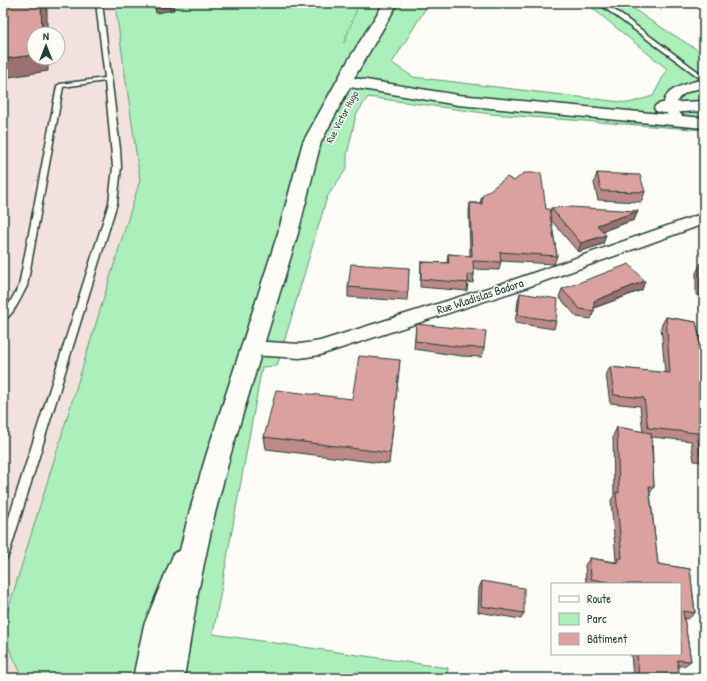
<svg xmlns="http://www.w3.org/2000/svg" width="707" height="681" font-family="'Patrick Hand',sans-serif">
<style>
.built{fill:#f3e1dd;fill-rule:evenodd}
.green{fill:#abefba;stroke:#659677}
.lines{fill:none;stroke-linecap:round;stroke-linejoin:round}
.lane-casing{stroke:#1f3d34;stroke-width:3}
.street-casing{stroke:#1f3d34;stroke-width:3}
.secondary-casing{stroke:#1f3d34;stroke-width:3}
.path{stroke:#1f3d34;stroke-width:2;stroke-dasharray:0.5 2;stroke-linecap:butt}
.lane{fill:#fdfcf7;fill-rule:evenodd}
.street{fill:#fdfcf7;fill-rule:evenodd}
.secondary{fill:#fdfcf7;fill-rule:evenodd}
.wall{fill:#bc8a89;stroke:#1f3d34}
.shaded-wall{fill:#99716f;stroke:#1f3d34}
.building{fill:#dba19f;stroke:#1f3d34}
.labels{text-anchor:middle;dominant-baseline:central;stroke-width:3;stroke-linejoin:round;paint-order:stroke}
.far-street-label{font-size:10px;fill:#1f3d34;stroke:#fdfcf7}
.street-label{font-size:12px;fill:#1f3d34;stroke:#fdfcf7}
</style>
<rect width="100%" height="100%" fill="#fdfcf7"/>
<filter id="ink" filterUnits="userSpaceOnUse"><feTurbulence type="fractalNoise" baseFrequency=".025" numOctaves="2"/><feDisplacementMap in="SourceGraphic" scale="8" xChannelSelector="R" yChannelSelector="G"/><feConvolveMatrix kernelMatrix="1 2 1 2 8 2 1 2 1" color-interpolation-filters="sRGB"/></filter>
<g filter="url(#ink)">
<g class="built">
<path d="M3,3H115L140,180L3,626ZM34,34H58V58H34Z"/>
<path d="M3,635L23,678H3Z"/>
</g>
<path class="green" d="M115,3H429L392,63L413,77L629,103L653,96L667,69L586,3H626L648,19L704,54V130L491,114L368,97L356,115L347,155V168L327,197L277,366L262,367L213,634L448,668L447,678H23L3,635V626L140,180Z"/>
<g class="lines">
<g class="lane-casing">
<g id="lane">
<path d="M96,3H102L120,149L121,167L117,203L9,554L7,558L3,559V536L109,203L113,167L105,81L63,87L27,286C22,295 13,317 3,320V311L9,304L19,286L57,86L60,84L105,78Z"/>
<path d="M598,3H605L704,76V81Z"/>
</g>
</g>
<g class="street-casing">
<g id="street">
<path d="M704,79V87C695,89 675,94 677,106C677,112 683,116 686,120L684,123H674C648,94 679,85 704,79Z"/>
<path d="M704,213V224L522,289L320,355L300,358L251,355L245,353L242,348L245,343L251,341L300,344L320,341L510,281Z"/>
<path d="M182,550L190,553L193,561L168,625L157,678H133L144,625L174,553Z"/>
</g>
</g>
<g class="secondary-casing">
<g id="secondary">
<path d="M384,3H398L354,78L458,95L704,118V128L458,105L350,87L321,142L298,233L230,456L214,517L198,592L184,678H154L170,592L188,517L206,456L278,233L303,142L349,59Z"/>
<path d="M704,101V111L662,113L656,111L654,108L656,105L662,103Z"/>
</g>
</g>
<path class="path" d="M344,43L359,3"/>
<use href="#lane" class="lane"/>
<use href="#street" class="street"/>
<use href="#secondary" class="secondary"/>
</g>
<g class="wall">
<path d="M597,173L645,192L641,202L598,200L594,183Z"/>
<path d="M482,196L546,209L550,213L551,208L638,211L634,220L603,231V244L578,252L551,220L557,256L554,264L501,261L499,270L474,269V275L473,283L468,282L467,291L420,287L421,262L447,263L448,254L470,256L469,211L470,203H480Z"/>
<path d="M701,263L704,264V296L696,295V273Z"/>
<path d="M409,268L407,301L348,297V287Z"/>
<path d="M562,289L642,290L594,308V311L591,319L577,317L559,297Z"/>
<path d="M520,293L556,321L554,329L515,323L518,301Z"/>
<path d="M666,317L696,322L704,354V462L694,461L691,441L652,437L654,487L650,493L658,564L690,569L695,613L688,619L684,618L691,661L684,666H678L680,678H633L631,654H680V584H586L585,565L590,558L615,562L616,560L611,500L614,496L613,436L617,427L643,432L640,406L610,403L606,375L610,367L665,373L661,326Z"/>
<path d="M416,324L484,348L482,357L461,356L414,349Z"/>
<path d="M400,360L389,464L266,449L264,437L352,399Z"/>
<path d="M482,581L524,613L521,619L478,612L479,588Z"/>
</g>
<g class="shaded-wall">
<path d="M41,3H47V34H42Z"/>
<path d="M154,3H173L174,10L156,13Z"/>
<path d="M34,55V58H48V71L3,78V59Z"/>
<path d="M638,211L634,220L594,234L597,225Z"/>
<path d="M606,235L603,244L578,252L581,243Z"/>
<path d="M645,281L642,290L591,309L594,301Z"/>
</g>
<g class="building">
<path d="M3,3H41L42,34H34V55L3,59Z"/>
<path d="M524,173H541L546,209H549L557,256L500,252L501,262L473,261L474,275L468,274V283L421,279V262L449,263L448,254L472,256L470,203L482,204V196L507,177L514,181Z"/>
<path d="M597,173L640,175L645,192L601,191Z"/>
<path d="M570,207L638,211L597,225L606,235L581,243L551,208Z"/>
<path d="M701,263L704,264V286L701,285Z"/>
<path d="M351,264L409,268L408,292L348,287Z"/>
<path d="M629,264L645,281L594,301V311L580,309L562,289Z"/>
<path d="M520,293L558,299L556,321L518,315Z"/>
<path d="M666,317L696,322L704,354V454H700L697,433L648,428L644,398L614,395L610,367L670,373Z"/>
<path d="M416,324L486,331L484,348L462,347L415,341Z"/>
<path d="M359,356L400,360L390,453L264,437L276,390L352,399Z"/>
<path d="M617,427L651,433L654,487L649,486L658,564L690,569L695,613L683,611L691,661L677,660L680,678H639L637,654H680V584H620L591,579L590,558L618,563V558H622L616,492L619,493Z"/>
<path d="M482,581L524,588V613L481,606Z"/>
</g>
</g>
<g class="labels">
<g class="far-street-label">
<text transform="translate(342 117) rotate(-62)">Rue Victor Hugo</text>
</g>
<g class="street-label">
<text transform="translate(480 296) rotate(-18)">Rue Wladislas Badora</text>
</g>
</g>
<rect width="707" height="681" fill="none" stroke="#fdfcf7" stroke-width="16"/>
<rect x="8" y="8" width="691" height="665" fill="none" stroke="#1f3d34" stroke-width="1.5" filter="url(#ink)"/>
<rect x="551" y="583" width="130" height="72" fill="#fdfcf7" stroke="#a4b0a9"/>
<rect x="559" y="596" width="20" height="6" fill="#fdfcf7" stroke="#a4b0a9"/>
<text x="587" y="603" font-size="12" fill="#1f3d34">Route</text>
<rect x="559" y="613" width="20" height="12" fill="#abefba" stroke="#a4b0a9"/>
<text x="587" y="623" font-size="12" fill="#1f3d34">Parc</text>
<rect x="559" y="633" width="20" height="12" fill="#dba19f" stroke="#a4b0a9"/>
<text x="587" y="643" font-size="12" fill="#1f3d34">Bâtiment</text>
<g transform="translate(46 46)"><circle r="19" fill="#fdfcf7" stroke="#a4b0a9"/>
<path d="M0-3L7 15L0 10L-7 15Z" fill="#1f3d34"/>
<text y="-6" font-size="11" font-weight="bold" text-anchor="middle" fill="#1f3d34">N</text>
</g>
</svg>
